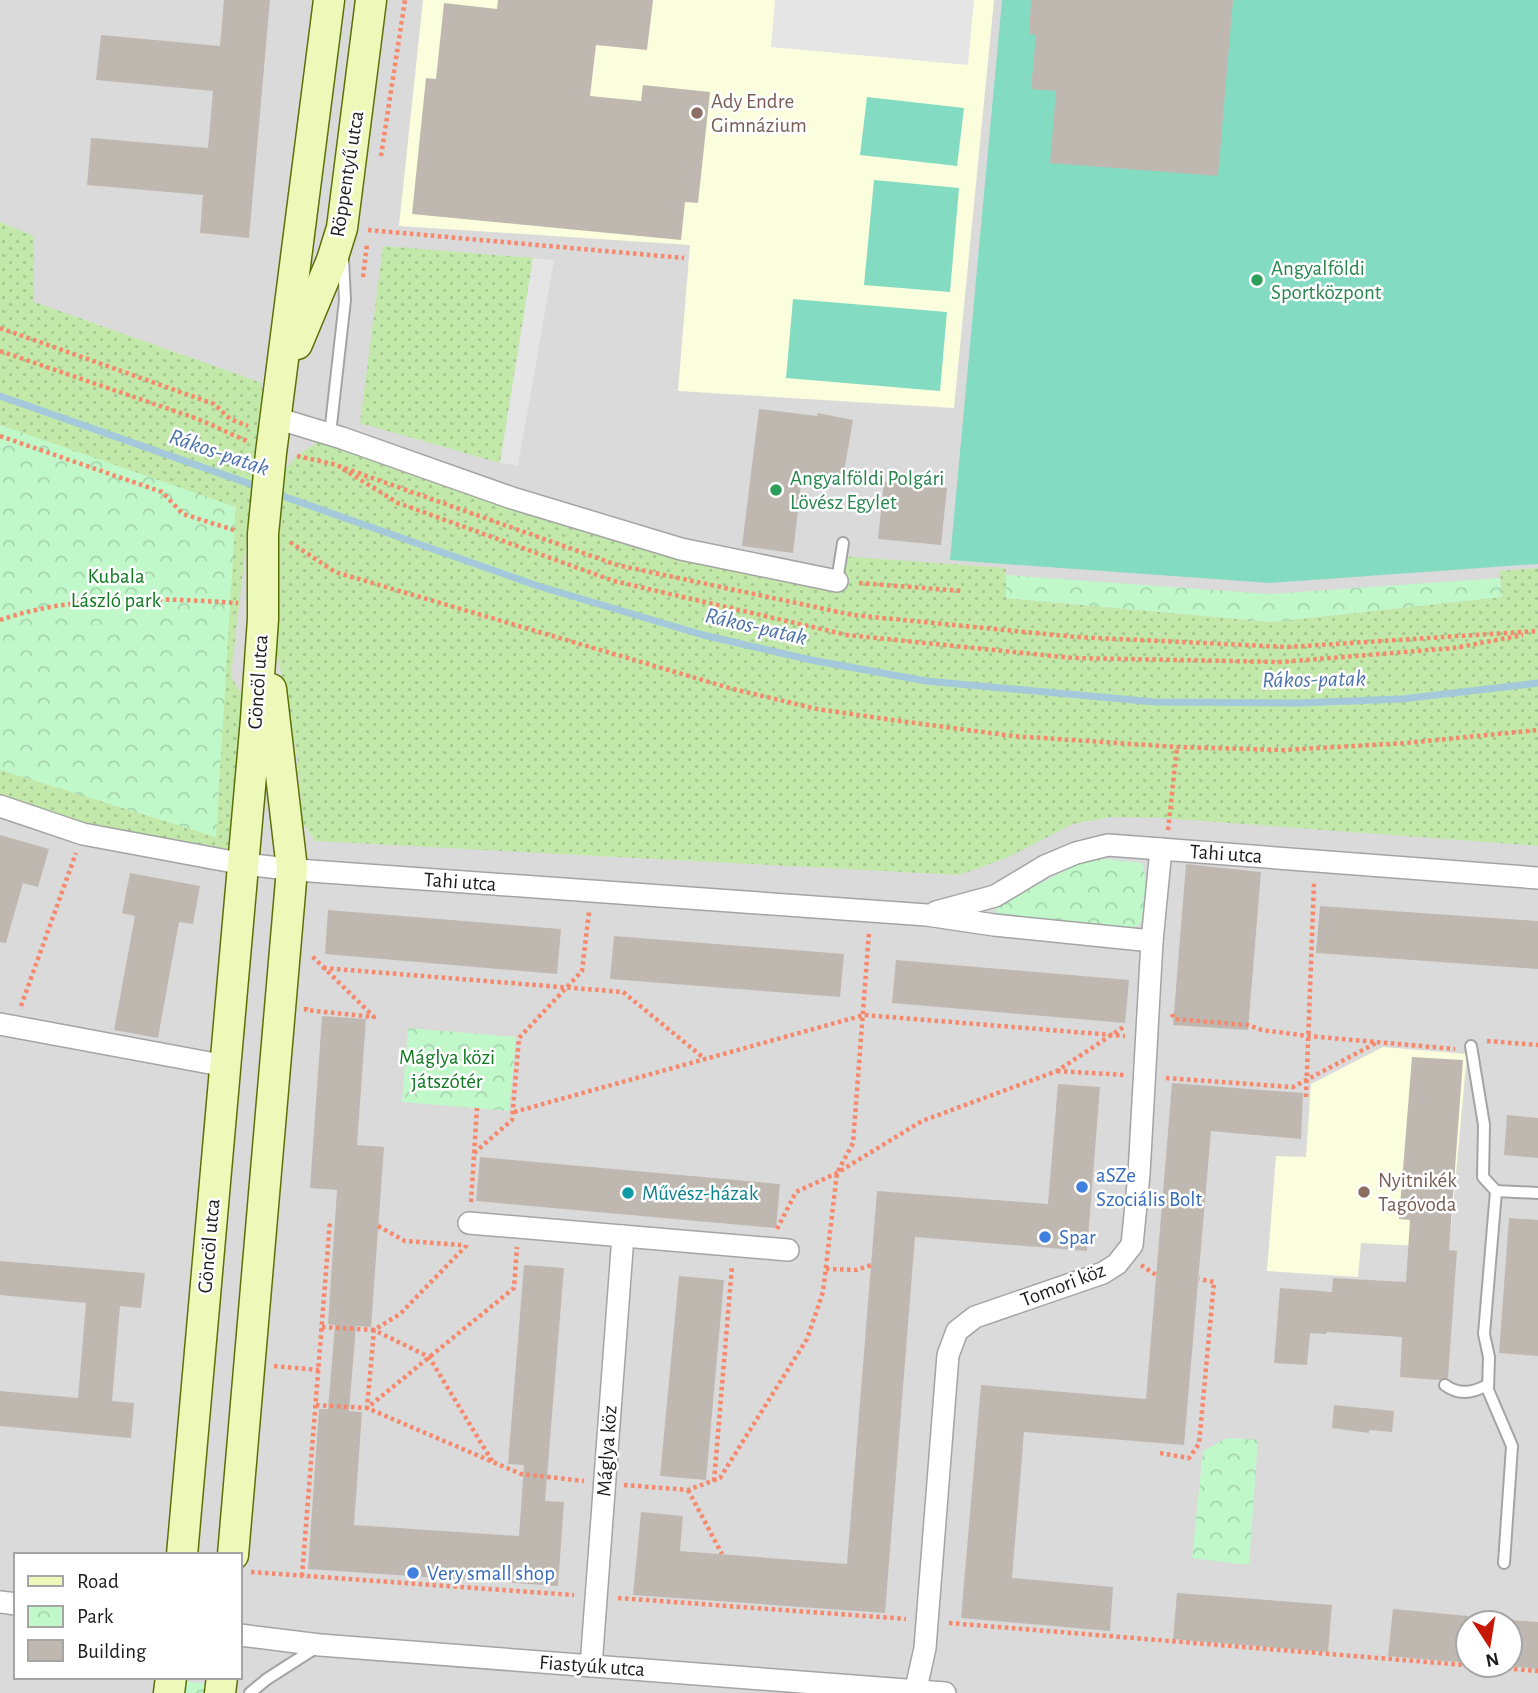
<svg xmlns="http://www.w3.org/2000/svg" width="1538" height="1693" font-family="'Alegreya Sans',sans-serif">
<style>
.residential{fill:#dbdada;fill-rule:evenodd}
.education{fill:#fbfedc}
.grass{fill:url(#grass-dots)}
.park{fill:url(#park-crowns)}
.pitch{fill:#83dcc2}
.parking{fill:#e5e5e5}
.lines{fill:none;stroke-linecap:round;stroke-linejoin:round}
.stream{stroke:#a4c9db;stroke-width:7}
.building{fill:#bfb8b0}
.lane-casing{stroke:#a4a4a4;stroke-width:14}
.street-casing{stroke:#a4a4a4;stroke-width:24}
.secondary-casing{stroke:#5b7107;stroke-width:33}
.path{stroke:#f6886c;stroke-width:4.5;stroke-dasharray:3.5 3.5;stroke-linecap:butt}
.lane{stroke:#fff;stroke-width:10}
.street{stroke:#fff;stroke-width:21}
.secondary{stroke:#eef8b8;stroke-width:30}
.education-dot{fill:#8d6e63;stroke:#fff;stroke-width:2.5}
.leisure-dot{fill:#2e9e5b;stroke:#fff;stroke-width:2.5}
.shop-dot{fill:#3f7fe0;stroke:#fff;stroke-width:2.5}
.culture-dot{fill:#0f9aa8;stroke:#fff;stroke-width:2.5}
.labels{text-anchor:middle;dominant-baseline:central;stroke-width:5;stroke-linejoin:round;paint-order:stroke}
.education-label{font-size:21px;fill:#785e54;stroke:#fff;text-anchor:start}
.street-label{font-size:21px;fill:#1d1d1d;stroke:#fff}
.leisure-label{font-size:21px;fill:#27864d;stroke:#fff;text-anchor:start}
.park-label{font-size:21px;fill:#0e7921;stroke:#fff}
.shop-label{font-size:21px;fill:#366cbe;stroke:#fff;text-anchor:start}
.culture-label{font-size:21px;fill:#0d838f;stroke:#fff;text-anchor:start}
.water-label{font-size:23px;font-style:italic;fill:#4c72aa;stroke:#fff}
</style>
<defs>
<pattern id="grass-dots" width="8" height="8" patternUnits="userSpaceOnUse" patternTransform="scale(1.75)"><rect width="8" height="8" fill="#c2e8aa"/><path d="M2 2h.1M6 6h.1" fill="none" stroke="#a6c792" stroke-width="1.8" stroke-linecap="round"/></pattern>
<pattern id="park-crowns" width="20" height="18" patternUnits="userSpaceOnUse" patternTransform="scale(1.75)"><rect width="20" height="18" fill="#c1f8ca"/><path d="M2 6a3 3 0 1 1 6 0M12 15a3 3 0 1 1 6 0" fill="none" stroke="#a5d4ad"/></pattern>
</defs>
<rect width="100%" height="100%" fill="#eeece3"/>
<path class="residential" d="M0,0H1538V1693H0ZM16,1555H240V1677H16ZM1468,1623H1510V1665H1468Z"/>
<g class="education">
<path d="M423,0H994L954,408L678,391L690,245L399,226Z"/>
<path d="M1383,1047L1467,1054L1451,1228L1422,1226L1420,1246L1361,1243L1358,1277L1267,1271L1276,1156L1306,1157L1311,1084Z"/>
</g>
<g class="grass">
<path d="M0,222L34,236V302L262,383V402L231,676L256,719L244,864L0,806Z"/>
<path d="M383,246L533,258L500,463L360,423Z"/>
<path d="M330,434L512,498L837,581L841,556L1006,568V598L1272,622L1502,597L1500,571L1538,568V846L1164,818L1110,817L1073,824L1006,858L959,875L315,841L303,823L297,757L272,625L285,469L297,456Z"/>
</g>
<g class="park">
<path d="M0,425L236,507L216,837L0,770Z"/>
<path d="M1006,575L1270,594L1500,578L1502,597L1272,622L1006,598Z"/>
<path d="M1098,858L1142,863C1147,873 1146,912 1141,922C1137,928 1131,928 1125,929L997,917L996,906L1083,861Z"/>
<path d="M408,1028L516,1037L509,1111L402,1102Z"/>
<path d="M1227,1438L1258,1440L1249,1565L1192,1558L1203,1451Z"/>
<path d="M178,1680L207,1684L209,1693H173Z"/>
</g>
<g class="pitch">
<path d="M1002,0H1538V564L1270,583L950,560Z"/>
<path d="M867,97L964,108L957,166L860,155Z"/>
<path d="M874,180L959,188L950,292L864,285Z"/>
<path d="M793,299L947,312L940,391L786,378Z"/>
</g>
<g class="parking">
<path d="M775,0H974L968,65L771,47Z"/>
<path d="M533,258L554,260L518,466L500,463Z"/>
</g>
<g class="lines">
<g class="stream">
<path d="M0,396L259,487"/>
<path d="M274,493L538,586L703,635L811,660L926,681L1155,702L1298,703L1402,699L1538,683"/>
</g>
</g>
<g class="building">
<path d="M224,0H270L249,238L200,233L203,195L87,185L91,138L208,148L213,91L96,80L101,35L220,46Z"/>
<path d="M498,0H653L647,50L596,45L590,96L641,101L643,85L710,92L698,203L685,202L681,240L412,214L426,78L436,79L444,3L497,9Z"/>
<path d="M1031,0H1233L1218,176L1050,163L1056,91L1031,89L1036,35L1029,34Z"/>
<path d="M759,409L817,416L818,413L853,420L842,483L802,476L793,553L742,546Z"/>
<path d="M884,482L947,488L941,545L878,539Z"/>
<path d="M0,835L49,849L38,887L23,883L6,943L0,942Z"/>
<path d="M1186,864L1261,872L1248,1030L1173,1025Z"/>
<path d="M130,873L200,886L193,924L179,922L158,1038L114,1030L135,916L122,913Z"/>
<path d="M1320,906L1538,921V969L1316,953Z"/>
<path d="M328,910L561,929L557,974L325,954Z"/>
<path d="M614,936L844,954L840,997L610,979Z"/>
<path d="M896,960L1129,980L1125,1023L892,1003Z"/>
<path d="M322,1016L366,1019L357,1145L384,1147L371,1327L356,1326L349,1411L362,1412L354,1525L519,1536L524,1465L508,1464L524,1265L564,1268L545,1501L564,1502L558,1586L308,1569L319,1409H328L335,1325L328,1324L337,1190L310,1188Z"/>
<path d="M1412,1057L1463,1060L1449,1250L1457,1251L1448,1378L1439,1380L1400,1377L1402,1337L1327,1332L1326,1334L1310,1333L1307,1365L1274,1363L1280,1288L1332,1292L1333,1278L1406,1282L1410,1220L1399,1219Z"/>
<path d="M1172,1083L1303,1093L1301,1139L1211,1131L1184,1445L1024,1432L1012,1578L1113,1587L1110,1631L961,1618L981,1385L1146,1399Z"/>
<path d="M1058,1084L1100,1087L1087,1251L915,1237L885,1613L633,1595L641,1512L683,1516L680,1551L847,1564L877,1191L1048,1204Z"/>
<path d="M1507,1115L1538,1118V1158L1504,1155Z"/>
<path d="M480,1157L780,1184L776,1228L476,1201Z"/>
<path d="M1509,1218L1538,1220V1356L1499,1353Z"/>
<path d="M0,1261L145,1273L141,1308L120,1306L112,1401L134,1403L131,1438L0,1426V1391L78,1398L86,1303L0,1295Z"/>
<path d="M679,1276L724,1280L706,1480L660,1476Z"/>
<path d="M1334,1405L1394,1411L1392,1432L1369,1430V1433L1332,1428Z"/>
<path d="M1177,1593L1332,1605L1328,1652L1173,1639Z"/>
<path d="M1393,1609L1468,1616V1663L1388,1656Z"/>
<path d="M1510,1620L1538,1622V1669L1510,1666Z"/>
</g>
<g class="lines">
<g class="lane-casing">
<g id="lane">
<path d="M330,434L345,300L343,259"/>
<path d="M837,581L843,543"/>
<path d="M1471,1046L1484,1125L1483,1177L1496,1191"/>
<path d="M1445,1385C1458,1395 1473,1393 1487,1385"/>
<path d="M1504,1563L1512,1446L1488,1390L1489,1357L1484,1334L1496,1191L1538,1193"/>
<path d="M250,1693L267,1679L317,1647"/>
</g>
</g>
<g class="street-casing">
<g id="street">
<path d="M276,418L342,438L512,498L681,549L837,581"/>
<path d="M0,806L83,834L244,864L297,870L927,915L994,925L1152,941"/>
<path d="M936,912L995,896L1045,866L1076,853L1108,845L1538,878"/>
<path d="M0,1024L226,1066"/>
<path d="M469,1223L788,1250"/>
<path d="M0,1602L16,1604"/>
<path d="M240,1635L320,1645L945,1693"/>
<path d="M591,1666L623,1236"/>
<path d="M915,1693L925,1648L948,1355L957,1331L975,1317L1103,1273L1117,1264L1132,1245L1139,1174L1152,941L1161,849"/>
</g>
</g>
<g class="secondary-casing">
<g id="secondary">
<path d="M297,344L332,260L342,228L371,0"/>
<path d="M182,1555L256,719L263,619V534L271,453L329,0"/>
<path d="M233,1555L292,869L271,689"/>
<path d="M169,1693L171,1677"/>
<path d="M220,1693L222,1677"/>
</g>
</g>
<g class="path">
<path d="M381,156L405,0"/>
<path d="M368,230L684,258"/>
<path d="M363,277L367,244"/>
<path d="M0,328L214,404L230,419L248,426"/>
<path d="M0,351L198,419L249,442"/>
<path d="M0,436L162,492L183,514L237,531"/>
<path d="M297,456L333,464L617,565L853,615L1076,637L1288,647L1538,631"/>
<path d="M343,469L398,503L614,581L847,635L1073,658L1281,662L1454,648L1523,635"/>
<path d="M290,542L335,572L733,689L817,709L907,722L1013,736L1177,747L1283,750L1406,743L1538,730"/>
<path d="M859,583L963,591"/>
<path d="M0,620C76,594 159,598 238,603"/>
<path d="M1168,830L1177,747"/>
<path d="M323,968L623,992L705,1059"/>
<path d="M21,1006L76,853"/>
<path d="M306,1007V1010L374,1017L311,955"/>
<path d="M1172,1014L1174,1019L1248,1025L1262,1030L1308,1036L1455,1049"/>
<path d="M1487,1041L1538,1045"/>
<path d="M1057,1071L1125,1075"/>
<path d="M1166,1078L1293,1087L1376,1043"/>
<path d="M1306,1097L1314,883"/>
<path d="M514,1112L864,1015L1125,1036"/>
<path d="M474,1153L512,1120L519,1038L582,971L589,912"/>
<path d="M471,1202L477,1108"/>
<path d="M378,1226L405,1241L461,1245"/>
<path d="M777,1229L796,1192L837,1173L922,1121L1057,1071L1125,1026"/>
<path d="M1141,1265L1156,1275"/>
<path d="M826,1269L857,1270L871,1265"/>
<path d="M322,1327L374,1330L400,1314L466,1246V1242"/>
<path d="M274,1366L319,1370"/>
<path d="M316,1405L367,1408L521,1474L584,1481"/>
<path d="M1160,1453L1189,1458L1199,1444L1214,1282L1199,1279"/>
<path d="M492,1461L429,1357L374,1330L367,1408L514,1288L517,1247"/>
<path d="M714,1481L732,1266"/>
<path d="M624,1485L688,1490L720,1478L807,1339L823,1292L837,1173L853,1143L869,932"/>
<path d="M688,1490L722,1554"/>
<path d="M251,1572L574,1595"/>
<path d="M302,1576L330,1220"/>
<path d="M618,1598L906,1619"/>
<path d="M949,1623L1538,1671"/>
</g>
<use href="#lane" class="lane"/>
<use href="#street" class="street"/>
<use href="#secondary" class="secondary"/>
</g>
<g class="education-dot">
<circle cx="697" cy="113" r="7"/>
<circle cx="1364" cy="1192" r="7"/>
</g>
<g class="leisure-dot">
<circle cx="1257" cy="280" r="7"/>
<circle cx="776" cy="490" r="7"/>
</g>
<g class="shop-dot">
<circle cx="1082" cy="1187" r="7"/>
<circle cx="1045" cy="1237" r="7"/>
<circle cx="413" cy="1573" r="7"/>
</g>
<circle class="culture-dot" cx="628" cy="1193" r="7"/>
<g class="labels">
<g class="education-label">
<text x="711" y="101">Ady Endre<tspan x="711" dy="24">Gimnázium</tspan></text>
<text x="1378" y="1180">Nyitnikék<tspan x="1378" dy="24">Tagóvoda</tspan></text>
</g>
<g class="street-label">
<text transform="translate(347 174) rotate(-81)">Röppentyű utca</text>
<text transform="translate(258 682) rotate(-86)">Göncöl utca</text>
<text transform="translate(1226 854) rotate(4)">Tahi utca</text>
<text transform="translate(460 882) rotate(4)">Tahi utca</text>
<text transform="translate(209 1246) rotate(-85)">Göncöl utca</text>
<text transform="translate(1063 1285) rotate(-21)">Tomori köz</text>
<text transform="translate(607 1451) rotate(-86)">Máglya köz</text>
<text transform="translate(592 1666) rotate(4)">Fiastyúk utca</text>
</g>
<g class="leisure-label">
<text x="1271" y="268">Angyalföldi<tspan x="1271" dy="24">Sportközpont</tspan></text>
<text x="790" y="478">Angyalföldi Polgári<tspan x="790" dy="24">Lövész Egylet</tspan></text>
</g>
<g class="park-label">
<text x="116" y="576">Kubala<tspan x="116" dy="24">László park</tspan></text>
<text x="447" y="1057">Máglya közi<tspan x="447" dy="24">játszótér</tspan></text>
</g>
<g class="shop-label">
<text x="1096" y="1175">aSZe<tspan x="1096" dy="24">Szociális Bolt</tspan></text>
<text x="1059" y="1237">Spar</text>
<text x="427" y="1573">Very small shop</text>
</g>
<g class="culture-label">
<text x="642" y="1193">Művész-házak</text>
</g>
<g class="water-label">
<text transform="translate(219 453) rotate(19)">Rákos-patak</text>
<text transform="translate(756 627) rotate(13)">Rákos-patak</text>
<text transform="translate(1314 680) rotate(-1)">Rákos-patak</text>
</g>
</g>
<rect x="14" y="1553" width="228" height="126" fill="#ffffff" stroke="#a5a5a5" stroke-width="2"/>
<rect x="28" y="1576" width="35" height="10" fill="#eef8b8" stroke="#a5a5a5" stroke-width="2"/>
<text x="77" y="1588" font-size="21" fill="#1d1d1d">Road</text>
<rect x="28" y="1606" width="35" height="21" fill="url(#park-crowns)" stroke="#a5a5a5" stroke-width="2"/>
<text x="77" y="1623" font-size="21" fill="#1d1d1d">Park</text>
<rect x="28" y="1640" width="35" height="21" fill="#bfb8b0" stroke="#a5a5a5" stroke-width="2"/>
<text x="77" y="1658" font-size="21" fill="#1d1d1d">Building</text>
<g transform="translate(1489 1644) rotate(168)"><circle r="33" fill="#ffffff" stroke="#a5a5a5" stroke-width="2"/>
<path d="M0-5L12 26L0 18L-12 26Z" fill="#c61805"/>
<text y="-10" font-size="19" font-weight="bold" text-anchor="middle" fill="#1d1d1d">N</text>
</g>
</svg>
